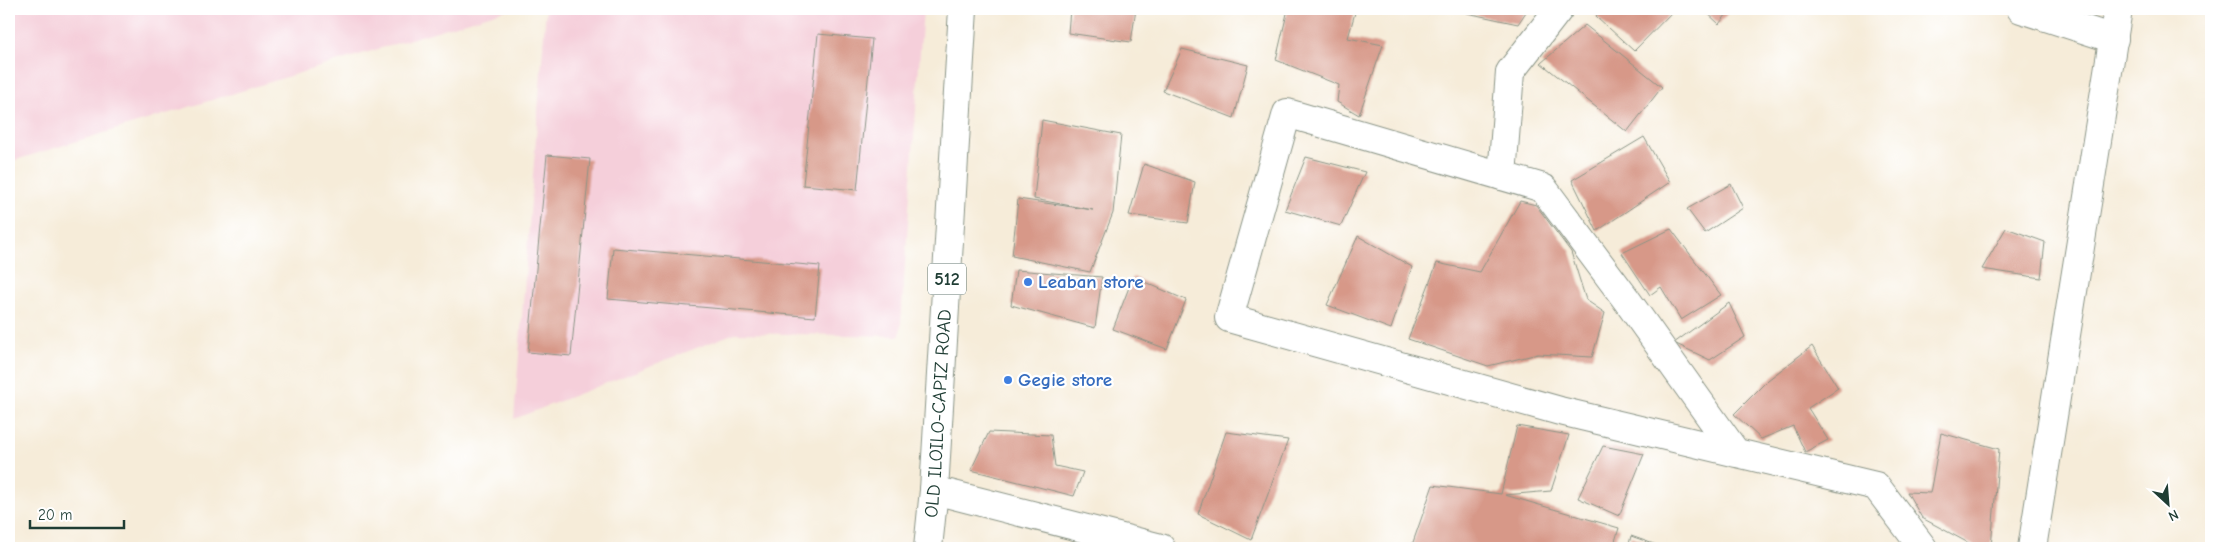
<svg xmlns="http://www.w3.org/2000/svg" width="2220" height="557" font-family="'Comic Neue',sans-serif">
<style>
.built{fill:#f5cfda}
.building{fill:#d79888}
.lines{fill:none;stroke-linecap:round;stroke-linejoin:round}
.street-casing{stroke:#8a9486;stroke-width:30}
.primary-casing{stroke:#8a9486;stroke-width:30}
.street{stroke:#fff;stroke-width:28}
.primary{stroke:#fff;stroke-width:28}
.shop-dot{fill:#3f7fe0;stroke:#fff;stroke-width:2}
.labels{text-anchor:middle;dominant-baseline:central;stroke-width:4.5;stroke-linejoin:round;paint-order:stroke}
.shield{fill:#fff;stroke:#627771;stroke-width:1}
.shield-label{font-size:18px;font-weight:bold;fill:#1f3d34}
.shop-label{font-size:19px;font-weight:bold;fill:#366cbe;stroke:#fff;text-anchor:start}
.street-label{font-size:19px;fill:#1f3d34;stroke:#fff}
</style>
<rect width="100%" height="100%" fill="#fff"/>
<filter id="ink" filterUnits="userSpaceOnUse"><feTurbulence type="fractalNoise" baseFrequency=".02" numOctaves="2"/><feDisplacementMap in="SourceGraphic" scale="10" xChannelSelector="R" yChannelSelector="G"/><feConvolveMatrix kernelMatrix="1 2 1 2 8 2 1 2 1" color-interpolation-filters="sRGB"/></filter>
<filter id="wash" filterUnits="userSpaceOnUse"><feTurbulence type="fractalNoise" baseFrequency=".0096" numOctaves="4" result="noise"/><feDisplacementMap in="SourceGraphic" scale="20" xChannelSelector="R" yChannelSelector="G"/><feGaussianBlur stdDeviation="1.12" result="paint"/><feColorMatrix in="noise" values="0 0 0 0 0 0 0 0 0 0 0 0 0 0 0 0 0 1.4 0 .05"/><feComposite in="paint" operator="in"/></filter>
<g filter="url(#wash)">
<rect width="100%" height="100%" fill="#f6ecd9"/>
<g class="built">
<path d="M9,9H509L9,162Z"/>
<path d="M546,9H923L900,336L735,333L514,419Z"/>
</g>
<g id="blocks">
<g class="building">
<path d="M1070,9H1136L1131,42L1068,33Z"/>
<path d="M1288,9H1356L1348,38L1383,45L1359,115L1337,102L1339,85L1276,60Z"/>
<path d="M1468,9H1528L1518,24L1467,13Z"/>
<path d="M1602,9H1675L1634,51L1596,16Z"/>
<path d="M1703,9H1731L1719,24Z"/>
<path d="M1585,25L1662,87L1627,132L1541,63Z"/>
<path d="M818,34L872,39L857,190L803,185Z"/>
<path d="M1182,49L1248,65L1234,118L1163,91Z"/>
<path d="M1042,120L1121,135L1113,213L1090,272L1012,256L1018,199L1093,210L1034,199Z"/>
<path d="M1644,137L1670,182L1597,231L1572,180Z"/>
<path d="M547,155L590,159L571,356L528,352Z"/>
<path d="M1306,157L1365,172L1341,226L1285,210Z"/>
<path d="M1144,164L1195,182L1188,223L1129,215Z"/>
<path d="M1731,184L1743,208L1705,233L1687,209Z"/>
<path d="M1520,201L1536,205L1571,252L1586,300L1605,313L1592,357L1538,354L1488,366L1408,339L1437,263L1480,272Z"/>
<path d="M2006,228L2045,242L2041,278L1982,269Z"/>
<path d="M1671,229L1721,295L1681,320L1661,287L1650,295L1622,253Z"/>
<path d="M1358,236L1412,267L1391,329L1327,305Z"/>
<path d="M613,248L820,266L815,317L608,299Z"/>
<path d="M1016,270L1102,277L1095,328L1011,305Z"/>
<path d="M1133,277L1186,300L1167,349L1113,329Z"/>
<path d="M1729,303L1745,337L1710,360L1674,343Z"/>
<path d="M1812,346L1838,388L1808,408L1828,440L1805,452L1793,426L1761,439L1734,414L1768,380Z"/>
<path d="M1517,426L1569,435L1551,491L1505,495L1619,528L1613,548H1411L1433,485L1501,494Z"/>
<path d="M989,432L1051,435L1055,466L1083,472L1074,496L971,470Z"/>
<path d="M1226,432L1288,440L1251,540L1198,514Z"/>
<path d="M1941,433L1999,449L1991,548H1978L1922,518L1907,492L1930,493Z"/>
<path d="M1603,446L1644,454L1619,516L1578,498Z"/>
<path d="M1631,536L1665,548H1628Z"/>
</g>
</g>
</g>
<g filter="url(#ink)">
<use href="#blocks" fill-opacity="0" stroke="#8a9486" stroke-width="1"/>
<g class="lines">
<g class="street-casing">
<g id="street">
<path d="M2021,9L2114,39"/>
<path d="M1502,176L1510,72L1559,9"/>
<path d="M1736,453L1626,299L1543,188L1287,113L1229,318L1560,411L1876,486L1923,548"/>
<path d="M934,490L1161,548"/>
<path d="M2032,548L2118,9"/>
</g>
</g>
<g class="primary-casing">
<g id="primary">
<path id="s1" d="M928,548L934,490L963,9"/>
</g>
</g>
<use href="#street" class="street"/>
<use href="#primary" class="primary"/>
</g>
</g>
<g class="shop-dot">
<circle cx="1028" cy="282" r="5"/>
<circle cx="1008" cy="380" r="5"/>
</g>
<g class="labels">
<rect class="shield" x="928" y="263.5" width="38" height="31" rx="4"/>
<g class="shield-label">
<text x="947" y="279">512</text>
</g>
<g class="shop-label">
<text x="1038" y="282">Leaban store</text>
<text x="1018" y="380">Gegie store</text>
</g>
<g class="street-label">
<text stroke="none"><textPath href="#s1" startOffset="135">OLD ILOILO-CAPIZ ROAD</textPath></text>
</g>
</g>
<rect width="2220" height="557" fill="none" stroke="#fff" stroke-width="30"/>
<g transform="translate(2168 504) rotate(154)" stroke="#ffffff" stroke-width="4" paint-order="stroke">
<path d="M0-4L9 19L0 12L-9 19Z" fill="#1f3d34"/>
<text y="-8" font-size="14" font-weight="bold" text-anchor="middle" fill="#1f3d34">N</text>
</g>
<path d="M30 520v8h94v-8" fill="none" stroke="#1f3d34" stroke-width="2.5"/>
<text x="38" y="520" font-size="15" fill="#1f3d34" stroke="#ffffff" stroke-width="4" paint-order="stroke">20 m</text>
</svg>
